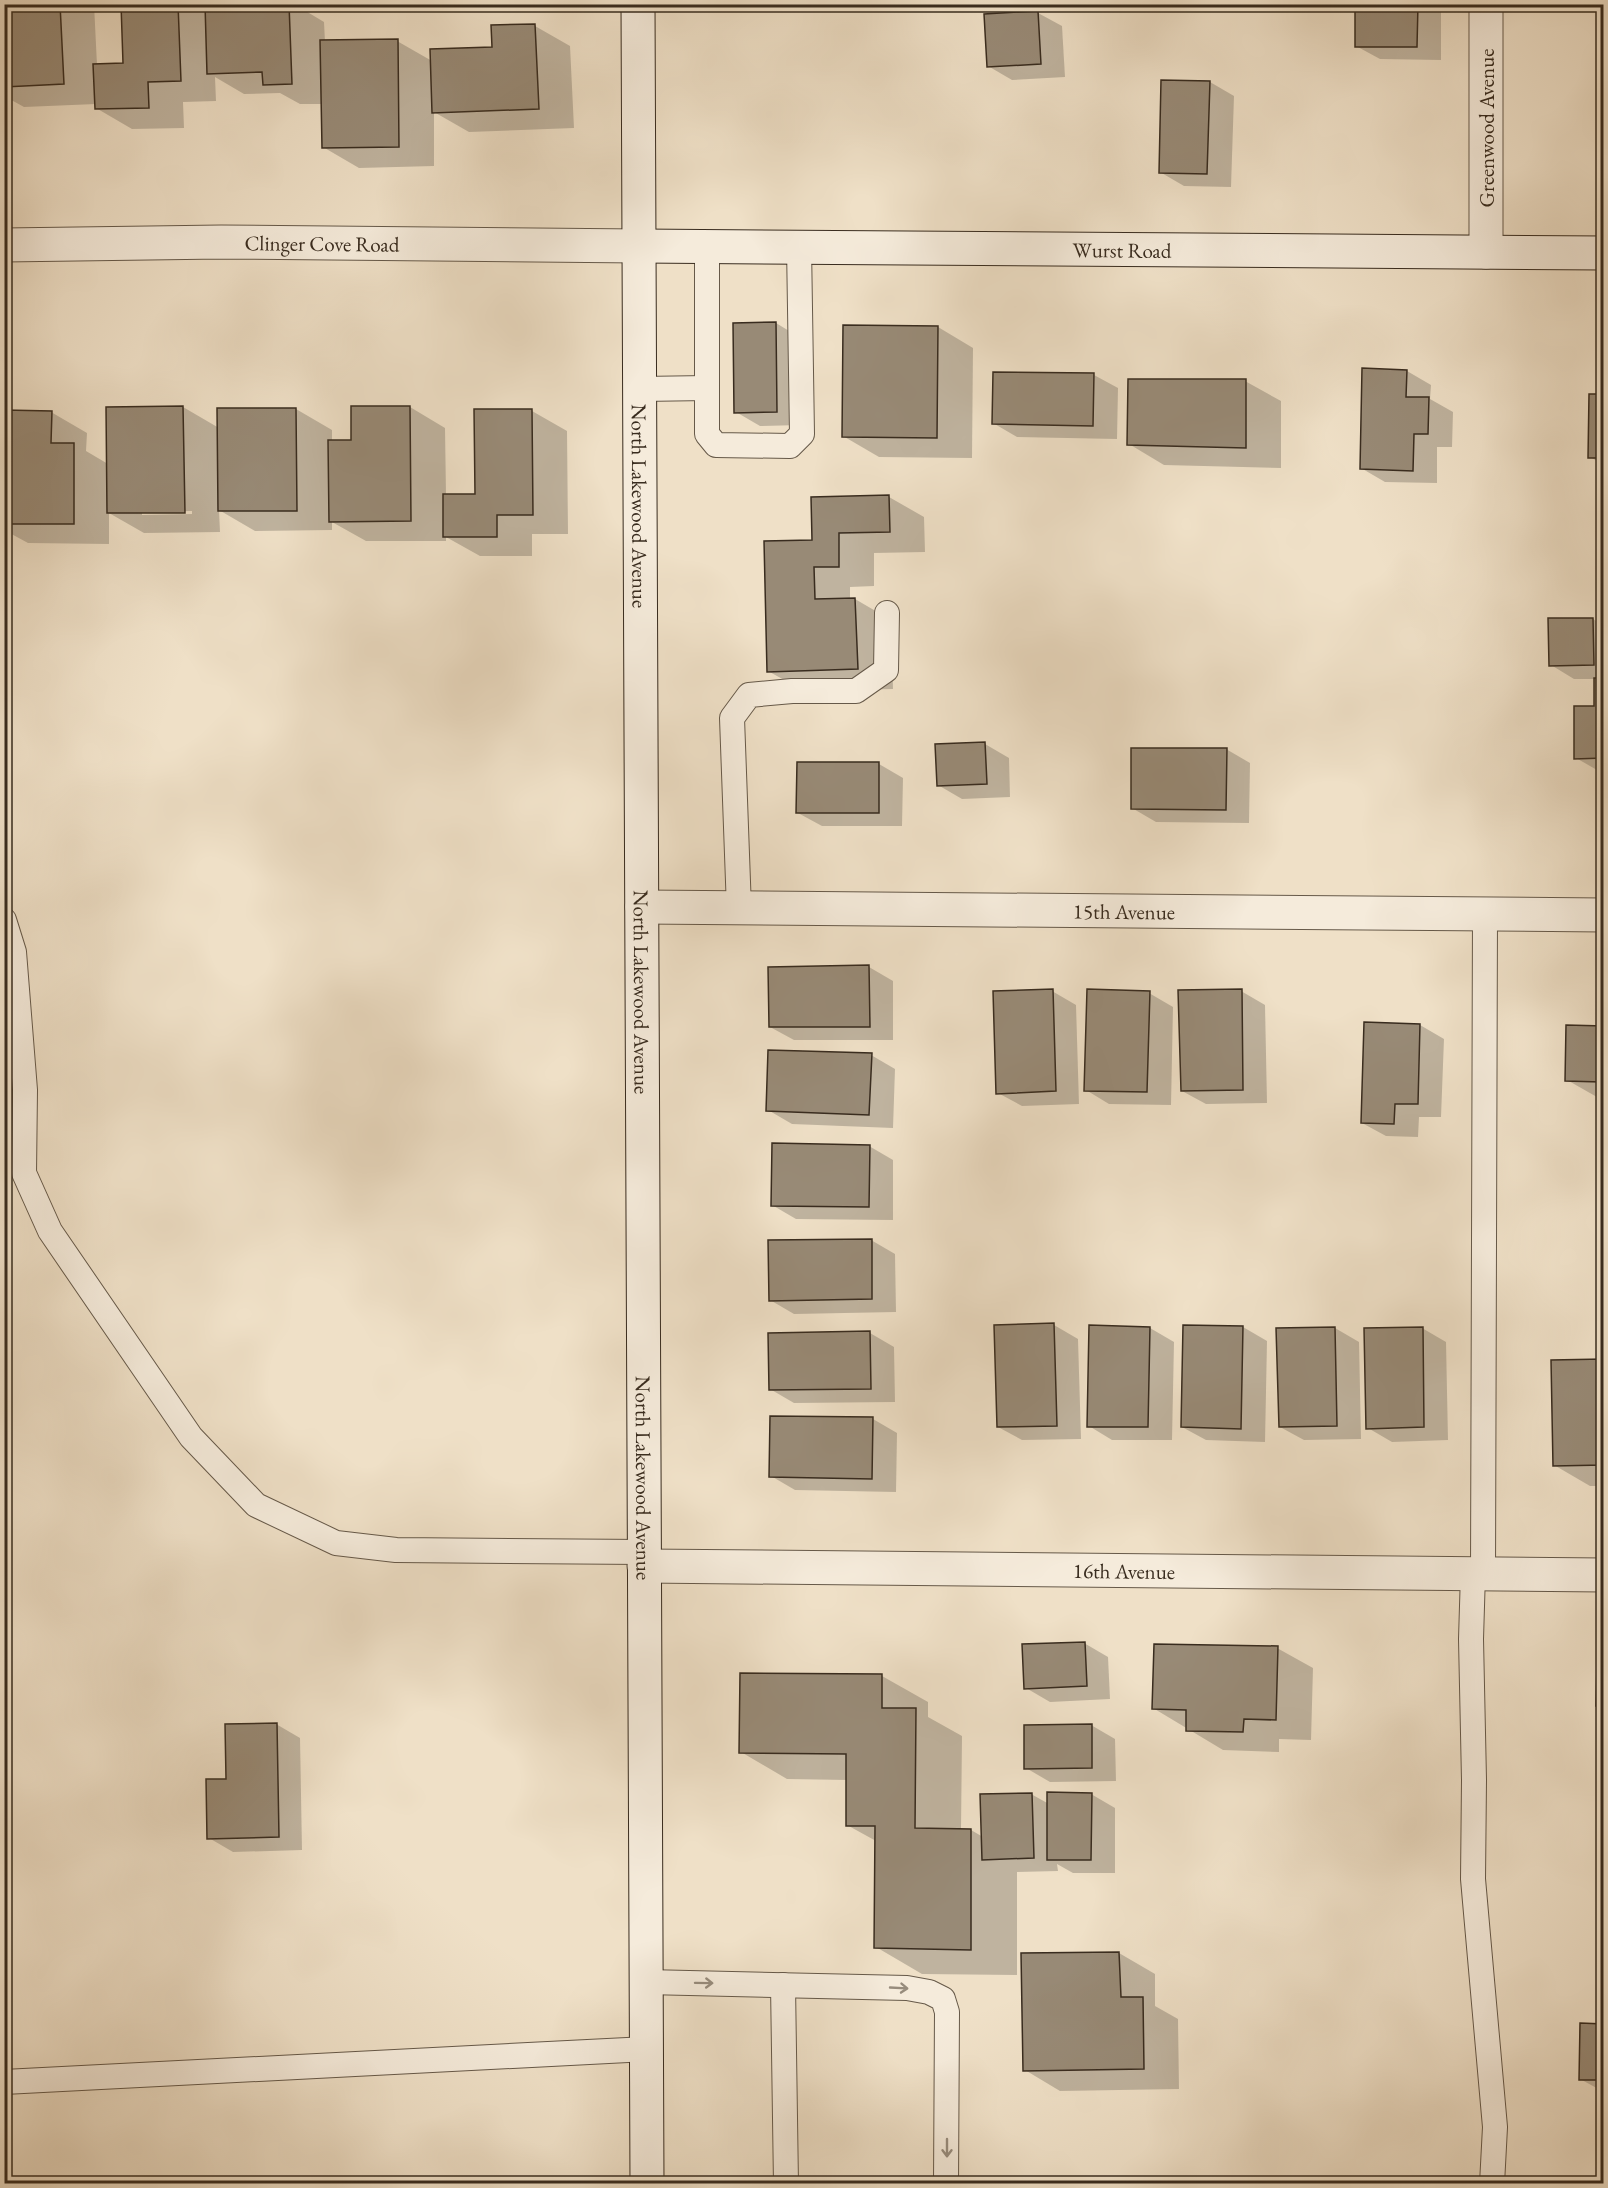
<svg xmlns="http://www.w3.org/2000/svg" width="1608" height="2188" font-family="'EB Garamond',serif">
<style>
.shadow{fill:#0003;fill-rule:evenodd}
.building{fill:#988a76;stroke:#392c1f;stroke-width:1.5}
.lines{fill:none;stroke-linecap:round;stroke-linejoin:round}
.lane-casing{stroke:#665949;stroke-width:26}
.street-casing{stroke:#665949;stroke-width:35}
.secondary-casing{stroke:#392c1f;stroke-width:35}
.lane{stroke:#f5ebdb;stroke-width:24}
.street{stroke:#f5ebdb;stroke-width:33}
.secondary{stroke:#f5ebdb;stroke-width:33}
.oneway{stroke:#978c7d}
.labels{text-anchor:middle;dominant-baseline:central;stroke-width:6;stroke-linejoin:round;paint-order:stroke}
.street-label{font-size:21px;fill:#392c1f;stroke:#f5ebdb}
</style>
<rect width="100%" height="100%" fill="#efe0c7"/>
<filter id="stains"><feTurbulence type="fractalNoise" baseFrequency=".00333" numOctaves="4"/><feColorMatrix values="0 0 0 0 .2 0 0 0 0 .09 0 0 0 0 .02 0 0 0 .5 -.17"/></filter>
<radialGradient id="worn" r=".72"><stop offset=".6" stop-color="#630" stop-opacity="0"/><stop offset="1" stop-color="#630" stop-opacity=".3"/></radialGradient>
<g class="shadow">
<path d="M4,4H94L97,65L124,64L122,4H299V7L324,22L325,42L397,41L432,61L494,48L535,26L570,46L574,128L469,132L434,112V166L359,168L323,147L322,104H300L280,93L244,94L215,77L216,101L183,102L184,128L132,129L96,108V104L24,107L4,96Z"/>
<path d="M1356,4H1441V60L1380,59L1356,46Z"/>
<path d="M1038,13L1062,26L1065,77L1012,80L988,66Z"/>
<path d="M1210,82L1234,96L1231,187L1184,186L1160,172Z"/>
<path d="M776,323L799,337L801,425L760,426L736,412Z"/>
<path d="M938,327L973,348L972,458L879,457L843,436Z"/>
<path d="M1407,371L1431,385L1430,399L1453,412L1452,447H1437V483L1385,482L1361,468Z"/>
<path d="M1094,375L1118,388L1117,439L1017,437L993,423Z"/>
<path d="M1245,381L1281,401V468L1164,465L1129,444Z"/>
<path d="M1604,396V465L1590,457Z"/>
<path d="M183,407L219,428V410L296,409L332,430V441H352L410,407L445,428L446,495H476L532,411L567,431L568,534H532V556H480L446,537V541H366L332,522V530L255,531L219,510L220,532L144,533L109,513V544L28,543L4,530V411L51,412L87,433L86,451L108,464ZM192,511V514L142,515V512Z"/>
<path d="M889,497L924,517L925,552L874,553V586L850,587V600L855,599L891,620L893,689L804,691L768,671L814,541Z"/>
<path d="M1593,619L1604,626V774L1576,758L1596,707L1595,679H1574L1551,665Z"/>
<path d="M985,744L1009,758L1010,797L962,799L938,785Z"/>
<path d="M1226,749L1250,763L1249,823L1156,822L1132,808Z"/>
<path d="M798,763L879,764L903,778L902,826H822L798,813Z"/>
<path d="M869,967L893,981V1040H794L770,1027Z"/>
<path d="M1052,991L1076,1005L1079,1104L1022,1106L998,1093Z"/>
<path d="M1241,991L1265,1005L1267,1103L1206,1104L1182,1091Z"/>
<path d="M1149,993L1173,1007L1171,1105L1109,1104L1086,1090Z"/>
<path d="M1420,1025L1444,1039L1441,1117H1419L1418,1137L1386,1136L1362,1123Z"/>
<path d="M1604,1027V1101L1567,1080Z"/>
<path d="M871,1055L895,1069L893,1128L792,1124L768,1110Z"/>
<path d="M869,1146L893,1160V1220L796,1219L772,1205Z"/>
<path d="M871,1240L895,1254L896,1312L794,1314L770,1300Z"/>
<path d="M1054,1325L1078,1339L1081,1439L1022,1440L998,1427L996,1326Z"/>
<path d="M1185,1327H1243L1267,1341L1265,1442L1206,1440L1182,1427Z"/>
<path d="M1150,1328L1174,1342L1172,1440H1112L1089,1426Z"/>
<path d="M1335,1328L1359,1342L1361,1439L1304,1440L1280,1427L1278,1329Z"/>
<path d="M1422,1328L1446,1342L1448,1440L1392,1442L1368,1428Z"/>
<path d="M870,1333L894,1347L895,1402L794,1403L770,1389Z"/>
<path d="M1604,1360V1486H1590L1554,1465Z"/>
<path d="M771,1417L873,1419L897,1433L896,1492L795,1490L771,1476Z"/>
<path d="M1084,1643L1108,1657L1110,1699L1050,1702L1026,1688Z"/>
<path d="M1277,1648L1313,1668L1311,1740L1279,1739V1752L1223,1750L1153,1708Z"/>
<path d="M741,1674L882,1676L928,1702V1717L962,1736L961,1830H971L983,1837L1031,1794L1049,1804L1091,1794L1115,1808V1873H1073L1057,1864L1058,1871L1017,1872V1975L922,1974L876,1947V1841L847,1825L848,1780L787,1779L741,1752Z"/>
<path d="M276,1724L300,1738L302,1850L233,1852L209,1838L228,1780Z"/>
<path d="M1091,1725L1115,1739L1116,1781L1050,1782L1026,1768Z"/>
<path d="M1119,1953L1155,1974V2006L1178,2019L1179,2089L1060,2091L1025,2070L1023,1954Z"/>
<path d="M1604,2025V2092L1580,2079Z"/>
</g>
<g class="building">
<path d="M4,4H60L64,84L4,87Z"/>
<path d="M121,4H178L181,81L148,82L149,108L95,109L93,64L123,63Z"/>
<path d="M205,4H289L292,84L263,85L262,72L207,74Z"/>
<path d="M1355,4H1418L1417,47H1355Z"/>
<path d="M1038,11L1041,64L987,67L984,14Z"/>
<path d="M535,24L539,109L432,113L430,49L492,47L491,25Z"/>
<path d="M398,39L399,147L322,148L320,40Z"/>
<path d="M1161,80L1210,81L1207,174L1159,173Z"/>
<path d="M776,322L777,412L734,413L733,323Z"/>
<path d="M843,325L938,326L937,438L842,437Z"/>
<path d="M1362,368L1407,370L1406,397H1429L1428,434H1414L1413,471L1360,469Z"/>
<path d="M993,372L1094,373L1093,426L992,424Z"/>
<path d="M1128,379H1246V448L1127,445Z"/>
<path d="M1589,394H1604V458H1588Z"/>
<path d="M183,406L185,513H107L106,407Z"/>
<path d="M351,406H410L411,521L329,522L328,440H351Z"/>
<path d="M217,408H296L297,511H218Z"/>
<path d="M474,409H532L533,515H497V537H443V494H475Z"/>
<path d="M4,410L52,411L51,443H74V524H4Z"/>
<path d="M889,495L890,532L839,533V567H814L815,599L855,598L858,669L767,672L764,541L812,540L811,497Z"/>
<path d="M1548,618H1593L1594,665L1549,666Z"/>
<path d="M1594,678H1604V758L1574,759V706H1594Z"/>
<path d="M985,742L987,784L937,786L935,744Z"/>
<path d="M1131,748H1227L1226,810L1131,809Z"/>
<path d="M797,762H879V813H796Z"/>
<path d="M869,965L870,1027H769L768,967Z"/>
<path d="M1053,989L1056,1091L996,1094L993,991Z"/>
<path d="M1087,989L1150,991L1147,1092L1084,1091Z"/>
<path d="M1242,989L1243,1090L1181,1091L1178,990Z"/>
<path d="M1364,1022L1420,1024L1418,1104H1395L1394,1124L1361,1123Z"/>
<path d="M1566,1025L1604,1026V1101H1600L1601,1082L1565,1081Z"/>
<path d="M768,1050L872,1053L869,1115L766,1111Z"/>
<path d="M772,1143L870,1145L869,1207L771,1206Z"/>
<path d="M872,1239V1299L769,1301L768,1240Z"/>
<path d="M1054,1323L1057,1426L997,1427L994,1325Z"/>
<path d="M1089,1325L1150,1327L1148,1427H1087Z"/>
<path d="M1183,1325L1243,1326L1241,1429L1181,1427Z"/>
<path d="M1335,1327L1337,1426L1279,1427L1276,1328Z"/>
<path d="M1423,1327L1424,1427L1366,1429L1364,1328Z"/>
<path d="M870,1331L871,1389L769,1390L768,1333Z"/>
<path d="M1604,1359V1465L1553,1466L1551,1360Z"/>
<path d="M770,1416L873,1417L872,1479L769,1477Z"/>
<path d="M1085,1642L1087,1686L1024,1689L1022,1644Z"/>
<path d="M1154,1644L1278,1646L1276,1720L1244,1719L1243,1732L1186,1731V1710L1152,1709Z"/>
<path d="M1597,1664H1604V1706H1596Z"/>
<path d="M740,1673L882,1674V1708H916L915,1828L971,1829V1950L874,1948L875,1826H846V1754L739,1753Z"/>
<path d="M277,1723L279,1837L207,1839L206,1779H226L225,1724Z"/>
<path d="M1092,1724V1768L1024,1769V1725Z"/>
<path d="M1047,1792L1092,1793L1091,1860H1047Z"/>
<path d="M1032,1793L1034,1858L982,1860L980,1794Z"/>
<path d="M1119,1952L1121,1997H1143L1144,2069L1023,2071L1021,1953Z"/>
<path d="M1580,2023L1604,2024V2080H1579Z"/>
</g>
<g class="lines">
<g class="lane-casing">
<g id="lane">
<path d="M707,246V434L716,445L790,446L802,434L799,246"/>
<path d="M641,389L707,388"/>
<path d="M739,909L732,718L749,695L792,691H856L886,670L887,613"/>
<path d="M4,920L14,952L25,1090L24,1173L50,1231L191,1437L256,1505L336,1543L396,1550L644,1552"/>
<path d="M1473,1573L1471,1639L1474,1780L1473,1879L1495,2127L1492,2184"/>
<path d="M1483,1573L1485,914"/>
<path d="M646,1982L907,1988L929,1992L943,1999L947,2012L946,2184"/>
<path d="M783,1985L786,2184"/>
<path d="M4,2082L647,2049"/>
</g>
</g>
<g class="street-casing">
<g id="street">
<path id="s1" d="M4,245L221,242L640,246"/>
<path d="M1486,252V4"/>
<path id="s2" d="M642,907L1604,915"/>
<path id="s3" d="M644,1566L1604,1575"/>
</g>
</g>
<g class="secondary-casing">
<g id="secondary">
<path id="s4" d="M638,4L647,2184"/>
<path id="s5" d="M640,246L1604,253"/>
</g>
</g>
<use href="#lane" class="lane"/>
<use href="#street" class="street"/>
<use href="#secondary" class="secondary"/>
</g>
<defs><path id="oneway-shaft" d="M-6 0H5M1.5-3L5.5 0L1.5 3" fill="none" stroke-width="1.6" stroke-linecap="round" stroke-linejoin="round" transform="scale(1.5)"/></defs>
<g class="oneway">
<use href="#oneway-shaft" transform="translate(704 1983) rotate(1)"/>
<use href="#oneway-shaft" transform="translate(899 1988) rotate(3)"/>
<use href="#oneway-shaft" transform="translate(947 2148) rotate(90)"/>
</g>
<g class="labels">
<g class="street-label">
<text transform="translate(1486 128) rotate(-90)">Greenwood Avenue</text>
<text stroke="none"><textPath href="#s1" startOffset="318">Clinger Cove Road</textPath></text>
<text stroke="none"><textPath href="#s5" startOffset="482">Wurst Road</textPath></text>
<text stroke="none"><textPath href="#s4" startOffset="502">North Lakewood Avenue</textPath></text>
<text stroke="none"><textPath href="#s2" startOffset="482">15th Avenue</textPath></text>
<text stroke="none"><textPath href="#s4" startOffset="988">North Lakewood Avenue</textPath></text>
<text stroke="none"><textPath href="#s4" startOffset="1474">North Lakewood Avenue</textPath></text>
<text stroke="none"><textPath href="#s3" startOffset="480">16th Avenue</textPath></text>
</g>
</g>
<rect width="1608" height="2188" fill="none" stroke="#efe0c7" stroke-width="24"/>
<rect x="6" y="6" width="1596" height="2176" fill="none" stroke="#392c1f" stroke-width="3"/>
<rect x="12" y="12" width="1584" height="2164" fill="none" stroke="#392c1f" stroke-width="1.5"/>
<rect width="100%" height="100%" filter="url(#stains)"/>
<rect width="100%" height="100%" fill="url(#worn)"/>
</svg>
